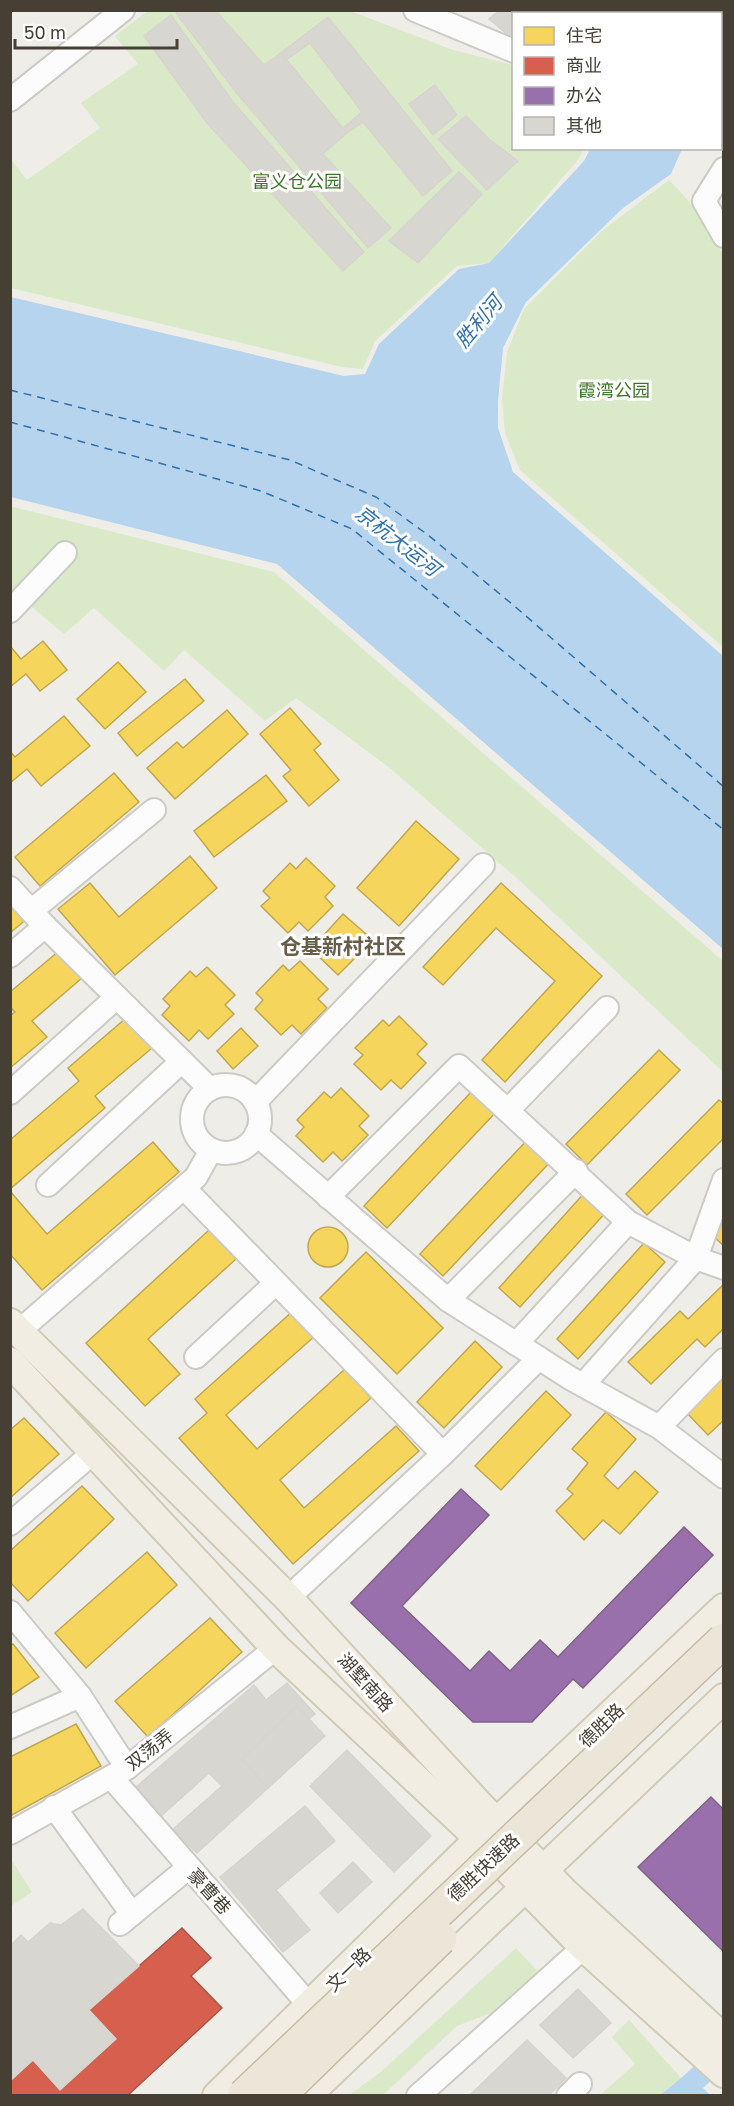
<svg xmlns="http://www.w3.org/2000/svg" width="734" height="2106" font-family="'Golos Text','Noto Sans SC',sans-serif">
<style>
.green{fill:#daeac8}
.water{fill:#b7d4ee}
.homes{fill:#f6d55c;stroke:#c1a850;stroke-width:1.5}
.shops{fill:#d6604d;stroke:#aa5646;stroke-width:1.5}
.offices{fill:#9970ab;stroke:#806187;stroke-width:1.5}
.lines{fill:none;stroke-linecap:round;stroke-linejoin:round}
.canal{stroke:#b7d4ee;stroke-width:22}
.ferry{stroke:#2d71b0;stroke-width:1.5;stroke-dasharray:8 6;stroke-linecap:butt}
.building{fill:#d8d6d0;stroke:#d7d4ce;stroke-width:1.5}
.minor-casing{stroke:#cdcbc5;stroke-width:26}
.major-casing{stroke:#d1cbb5;stroke-width:32}
.minor{stroke:#fcfcfc;stroke-width:22}
.major{stroke:#f1ede2;stroke-width:28}
.highway-bridge-casing{stroke:#c6bca3;stroke-width:36;stroke-linecap:butt}
.highway-bridge{stroke:#ebe6d8;stroke-width:33}
.labels{text-anchor:middle;dominant-baseline:central;stroke-width:6;stroke-linejoin:round;paint-order:stroke}
.park-label{font-size:18px;fill:#407628;stroke:#fff}
.street-label{font-size:18px;fill:#453f34;stroke:#fff}
.water-label{font-size:20px;font-style:italic;fill:#2d71b0;stroke:#fff}
.quarter-label{font-size:21px;font-weight:bold;fill:#675e4b;stroke:#fff}
</style>
<rect width="100%" height="100%" fill="#eeede8"/>
<g class="green">
<path d="M149,10L350,11L453,50L513,65L514,148L584,149L577,161L489,263L457,266L375,341L363,369L342,367L11,288L10,158L27,180L100,128L81,103L138,64L115,36Z"/>
<path d="M669,180L696,209L723,254V647L520,470L505,433L502,399L507,352L524,309L603,230Z"/>
<path d="M10,506L274,572L723,961V1072L520,881L391,769L296,698L265,721L184,650L164,671L94,608L64,634L14,592L11,595Z"/>
<path d="M11,1859L32,1892L11,1906H10Z"/>
<path d="M516,1948L540,1974L491,2013L457,2026L383,2095L348,2096L382,2071Z"/>
<path d="M629,2020L682,2079L660,2095L599,2096L635,2064L612,2037Z"/>
</g>
<g class="water">
<path d="M647,10L723,11V54L721,61L720,14L646,13Z"/>
<path d="M590,149H682L671,174L623,208L526,302L503,348L498,401V428L513,472L723,656V949L277,564L11,497V297L344,376L365,374L379,344L459,269L489,263L584,161Z"/>
<path d="M682,2079L697,2082L710,2095H660Z"/>
</g>
<g class="homes">
<path d="M43,641L67,670L40,691L26,674L10,687V646L21,659Z"/>
<path d="M118,662L146,692L105,729L77,699Z"/>
<path d="M185,679L204,701L137,756L118,733Z"/>
<path d="M290,708L321,744L314,750L339,780L309,806L283,776L291,770L260,734Z"/>
<path d="M227,710L248,734L175,799L147,768L177,742L183,748Z"/>
<path d="M64,716L90,746L41,786L27,769L10,783V751L15,757Z"/>
<path d="M114,773L139,802L40,886L15,857Z"/>
<path d="M266,775L287,801L214,857L194,831Z"/>
<path d="M416,821L459,859L399,926L357,888Z"/>
<path d="M190,856L217,888L115,975L58,909L90,883L119,917Z"/>
<path d="M306,858L335,886L325,897L333,906L308,931L299,922L288,933L261,906L270,898L263,891L290,863L296,869Z"/>
<path d="M501,883L602,976L505,1082L482,1060L555,981L496,928L443,985L423,967Z"/>
<path d="M10,899L28,918L10,933Z"/>
<path d="M343,914L373,940L338,975L311,949Z"/>
<path d="M59,951L82,978L32,1021L47,1037L10,1068V1016L15,1012L10,1007V992Z"/>
<path d="M300,961L328,989L318,999L327,1008L301,1034L292,1025L281,1035L255,1009L263,1000L256,993L283,965L289,971Z"/>
<path d="M207,967L235,995L225,1005L234,1014L208,1039L199,1030L189,1041L162,1015L170,1006L163,999L190,971L196,977Z"/>
<path d="M399,1016L427,1044L417,1054L426,1063L401,1089L391,1080L381,1090L354,1064L363,1055L355,1048L383,1020L389,1026Z"/>
<path d="M126,1018L152,1048L95,1096L105,1108L10,1189V1140L79,1081L68,1068Z"/>
<path d="M241,1028L258,1046L233,1069L217,1051Z"/>
<path d="M659,1050L680,1070L587,1165L566,1144Z"/>
<path d="M341,1088L369,1116L359,1126L368,1135L342,1161L333,1152L323,1162L296,1136L304,1127L297,1120L324,1092L331,1098Z"/>
<path d="M473,1090L496,1112L387,1228L364,1206Z"/>
<path d="M719,1100L724,1104V1138L647,1215L626,1194Z"/>
<path d="M529,1138L552,1160L443,1276L420,1254Z"/>
<path d="M153,1142L179,1172L42,1290L10,1254V1191L47,1234Z"/>
<path d="M586,1191L607,1211L520,1307L499,1288Z"/>
<path d="M724,1222V1246L711,1234Z"/>
<circle cx="328" cy="1247" r="20"/>
<path d="M209,1230L236,1259L148,1339L180,1374L145,1406L86,1343Z"/>
<path d="M644,1243L665,1262L578,1359L557,1339Z"/>
<path d="M366,1252L443,1328L397,1374L320,1298Z"/>
<path d="M724,1284V1328L705,1347L697,1339L651,1384L628,1362L680,1311L688,1319Z"/>
<path d="M294,1310L316,1335L226,1415L257,1449L345,1369L371,1398L280,1480L304,1508L396,1426L419,1451L293,1564L179,1438L207,1413L195,1399Z"/>
<path d="M475,1341L502,1367L444,1428L417,1402Z"/>
<path d="M724,1375V1420L708,1435L686,1412Z"/>
<path d="M546,1391L571,1415L501,1490L475,1466Z"/>
<path d="M606,1412L636,1439L604,1476L618,1489L635,1471L658,1492L620,1534L603,1520L584,1540L556,1511L573,1494L567,1489L588,1463L572,1449Z"/>
<path d="M24,1418L59,1454L10,1498V1430Z"/>
<path d="M82,1486L114,1519L28,1601L10,1582V1551Z"/>
<path d="M147,1552L177,1585L86,1668L55,1633Z"/>
<path d="M210,1618L242,1652L148,1737L115,1701Z"/>
<path d="M13,1644L39,1677L10,1696V1646Z"/>
<path d="M76,1724L101,1766L10,1816V1757Z"/>
</g>
<path class="shops" d="M182,1928L211,1958L191,1976L222,2008L127,2096H10V2081L33,2060L60,2090L116,2039L89,2010Z"/>
<g class="offices">
<path d="M461,1489L489,1515L402,1606L470,1671L489,1651L510,1671L540,1640L558,1657L684,1527L713,1555L583,1688L573,1679L532,1722H473L351,1603Z"/>
<path d="M711,1797L724,1810V1952L638,1867Z"/>
</g>
<g class="lines">
<path class="canal" d="M677,2096L724,2055"/>
<g class="ferry">
<path d="M10,390L290,460L376,497L428,535L512,604L724,787"/>
<path d="M10,422L261,491L352,529L724,830"/>
</g>
</g>
<g class="building">
<path d="M179,10H215L264,65L281,53L347,133L323,154L391,228L368,248L235,91L176,13Z"/>
<path d="M500,10H586L585,14H514V40L489,19Z"/>
<path d="M171,15L233,102L364,252L343,271L207,123L144,36Z"/>
<path d="M328,17L452,171L423,196L363,122L347,133L343,128L362,112L310,43L286,60L281,53Z"/>
<path d="M435,85L457,115L433,135L409,104Z"/>
<path d="M466,116L489,139L518,161L487,190L438,139Z"/>
<path d="M459,172L482,194L418,263L389,241Z"/>
<path d="M287,1683L315,1714L309,1719L297,1706L242,1759L268,1788L197,1853L172,1830L222,1786L209,1773L160,1817L135,1788L254,1685L266,1700Z"/>
<path d="M297,1706L325,1736L268,1788L242,1759Z"/>
<path d="M347,1750L431,1836L394,1872L310,1786Z"/>
<path d="M305,1806L335,1841L276,1890L310,1930L283,1952L220,1877Z"/>
<path d="M353,1862L372,1882L338,1913L320,1893Z"/>
<path d="M83,1909L139,1966L89,2010L116,2039L60,2090L33,2060L10,2081V1946L21,1935L28,1942L50,1923L61,1925Z"/>
<path d="M578,1989L611,2023L573,2058L540,2025Z"/>
<path d="M527,2040L566,2078L548,2096H469Z"/>
</g>
<g class="lines">
<g class="minor-casing">
<g id="minor">
<path d="M415,10L514,51"/>
<path d="M594,14V10"/>
<path d="M10,100L123,10"/>
<path d="M724,169L704,201L724,236"/>
<path d="M10,611L65,553"/>
<path d="M10,888L45,926L210,1089"/>
<path d="M31,911L154,810"/>
<path d="M10,956L45,926"/>
<circle cx="226" cy="1119" r="34"/>
<path d="M10,1093L117,997"/>
<path d="M255,1102L483,865"/>
<path d="M508,1110L607,1008"/>
<path d="M256,1134L448,1300L570,1378L659,1427L724,1477"/>
<path d="M48,1185L182,1061"/>
<path d="M184,1188L443,1454"/>
<path d="M328,1197L459,1066L628,1222L696,1258L724,1268"/>
<path d="M448,1300L576,1171"/>
<path d="M18,1332L196,1177L211,1150"/>
<path d="M516,1344L628,1222"/>
<path d="M196,1357L276,1283"/>
<path d="M583,1385L696,1258L724,1180"/>
<path d="M659,1427L724,1360"/>
<path d="M10,1524L94,1452"/>
<path d="M288,1598L443,1454L539,1358"/>
<path d="M10,1612L80,1696L127,1768"/>
<path d="M10,1727L80,1696"/>
<path d="M111,1777L310,2006"/>
<path d="M54,1807L132,1914"/>
<path d="M10,1833L127,1768L276,1648"/>
<path d="M120,1924L189,1867"/>
<path d="M418,2096L584,1947"/>
<path d="M568,2096L580,2084"/>
</g>
</g>
<g class="major-casing">
<g id="major">
<path d="M10,1323L288,1598L482,1808L564,1892L724,2039"/>
<path d="M10,1362L276,1648L464,1824L584,1947L724,2073"/>
<path d="M217,2096L477,1841L724,1608"/>
<path d="M306,2096L724,1698"/>
</g>
</g>
<use href="#minor" class="minor"/>
<use href="#major" class="major"/>
<g class="highway-bridge-casing">
<g id="highway-bridge">
<path d="M244,2096L724,1640"/>
<path d="M278,2096L440,1938"/>
</g>
</g>
<use href="#highway-bridge" class="highway-bridge"/>
</g>
<g class="labels">
<g class="park-label">
<text x="297" y="181">富义仓公园</text>
<text x="614" y="390">霞湾公园</text>
</g>
<g class="street-label">
<text transform="translate(366 1682) rotate(48)">湖墅南路</text>
<text transform="translate(601 1725) rotate(-44)">德胜路</text>
<text transform="translate(149 1749) rotate(-38)">双荡弄</text>
<text transform="translate(483 1867) rotate(-43)">德胜快速路</text>
<text transform="translate(210 1891) rotate(48)">豪曹巷</text>
<text transform="translate(348 1969) rotate(-44)">文一路</text>
</g>
<g class="water-label">
<text transform="translate(478 321) rotate(-50)">胜利河</text>
<text transform="translate(398 540) rotate(38)">京杭大运河</text>
</g>
<g class="quarter-label">
<text x="343" y="946">仓基新村社区</text>
</g>
</g>
<rect width="734" height="2106" fill="none" stroke="#453f34" stroke-width="24"/>
<rect x="512" y="12" width="210" height="138" fill="#ffffff" stroke="#b5b2ae" stroke-width="1.5"/>
<rect x="524" y="27" width="30" height="18" fill="#f6d55c" stroke="#b5b2ae" stroke-width="1.5"/>
<text x="566" y="42" font-size="18" fill="#453f34">住宅</text>
<rect x="524" y="57" width="30" height="18" fill="#d6604d" stroke="#b5b2ae" stroke-width="1.5"/>
<text x="566" y="72" font-size="18" fill="#453f34">商业</text>
<rect x="524" y="87" width="30" height="18" fill="#9970ab" stroke="#b5b2ae" stroke-width="1.5"/>
<text x="566" y="102" font-size="18" fill="#453f34">办公</text>
<rect x="524" y="117" width="30" height="18" fill="#d8d6d0" stroke="#b5b2ae" stroke-width="1.5"/>
<text x="566" y="132" font-size="18" fill="#453f34">其他</text>
<path d="M15 39v9h162v-9" fill="none" stroke="#453f34" stroke-width="3"/>
<text x="24" y="39" font-size="18" fill="#453f34" stroke="#ffffff" stroke-width="4.5" paint-order="stroke">50 m</text>
</svg>
